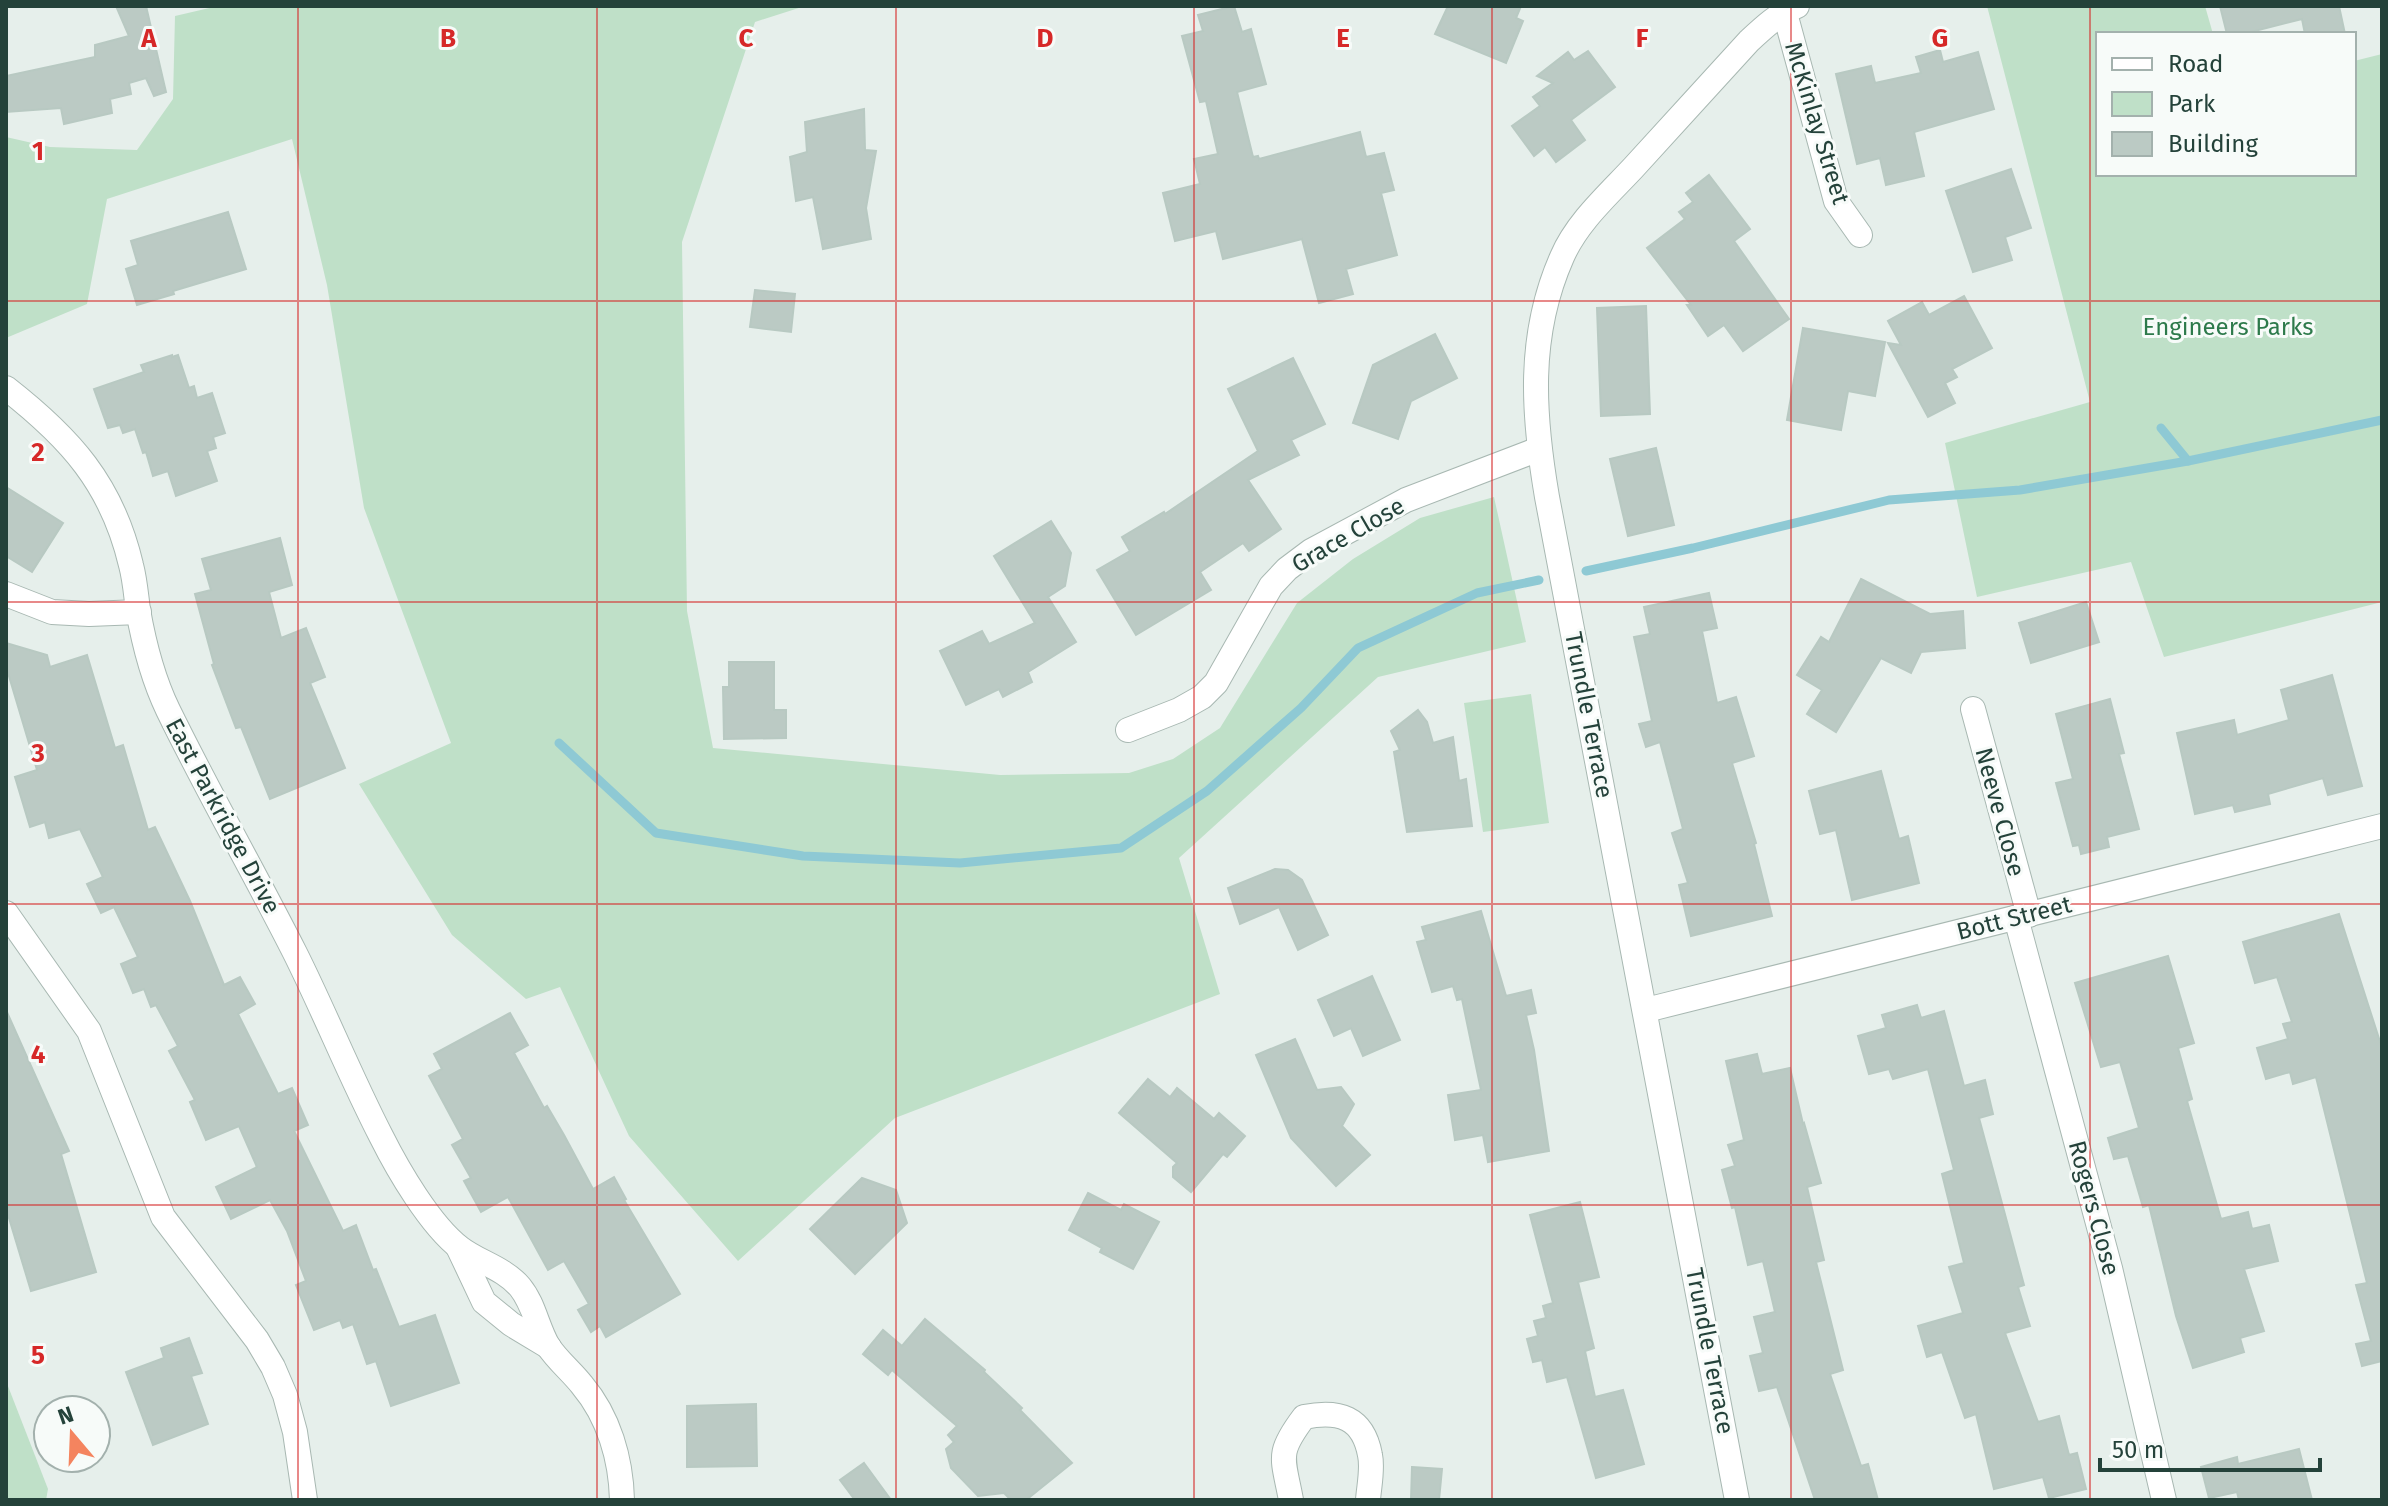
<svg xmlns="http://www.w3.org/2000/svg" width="2388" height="1506" font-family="'Fira Sans',sans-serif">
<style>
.green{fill:#bfe0c8}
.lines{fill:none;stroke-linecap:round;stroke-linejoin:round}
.stream{stroke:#8ec9d4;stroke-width:9}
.building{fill:#bbcac4;stroke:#b8c9c2;stroke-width:2}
.minor-casing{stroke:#a8b8b2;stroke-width:26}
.minor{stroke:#fff;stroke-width:24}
.grid{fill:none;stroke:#d62828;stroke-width:2;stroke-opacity:0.55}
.labels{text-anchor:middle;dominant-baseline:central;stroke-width:6;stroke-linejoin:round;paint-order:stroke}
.street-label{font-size:24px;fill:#24423a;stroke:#f7fbf9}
.park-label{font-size:24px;fill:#2d7a4b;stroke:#f7fbf9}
.grid-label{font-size:26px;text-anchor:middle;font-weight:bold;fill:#d62828;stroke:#f7fbf9;stroke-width:6;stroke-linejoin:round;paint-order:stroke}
</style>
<rect width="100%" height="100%" fill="#e6efeb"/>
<g class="green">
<path d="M218,6H805L755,22L682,242L687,611L713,748L1000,775L1129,773L1173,759L1220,728L1297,603L1353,559L1420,518L1494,497L1526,642L1378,677L1179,858L1220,994L895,1118L738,1261L629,1136L560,987L526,999L452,935L359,784L451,743L364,508L327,285L292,139L107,199L87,304L6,338V137L50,147L137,150L173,99L175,16Z"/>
<path d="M1987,6H2205L2213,34H2098V174H2354V61L2382,54V602L2164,657L2131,562L1977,597L1945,443L2090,402Z"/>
<path d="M1531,694L1549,823L1483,832L1464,703Z"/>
<path d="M6,1381L48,1489L46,1500H6Z"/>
</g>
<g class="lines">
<g class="stream">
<path d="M2161,428L2188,461L2382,420"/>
<path d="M1586,571L1693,548L1889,500L2020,490L2188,461"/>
<path d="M559,743L656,833L803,856L960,863L1121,848L1207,791L1301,708L1358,648L1477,593L1539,580"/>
</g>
</g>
<g class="building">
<path d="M116,6H146L166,92L154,96L146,78L129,83L131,94L110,99L112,113L64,124L61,108L6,112V76L95,57V45L129,36Z"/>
<path d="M1234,6L1242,32L1251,29L1266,84L1237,92L1253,157L1258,156L1259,159L1360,132L1366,157L1384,153L1394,190L1381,193L1397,255L1346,269L1353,294L1319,303L1302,239L1223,259L1216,231L1175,241L1163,193L1200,184L1194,159L1218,154L1206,101L1200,102L1182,36L1203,31L1198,15Z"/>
<path d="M1448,6H1521L1516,18L1523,21L1506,63L1435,34Z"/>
<path d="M2220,6H2339L2345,34H2305L2302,19L2243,34H2227Z"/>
<path d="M1940,50L1943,62L1978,52L1994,109L1914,132L1924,176L1886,185L1880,158L1857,164L1836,74L1871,66L1875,83L1921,73L1916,57Z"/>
<path d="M1588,51L1615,87L1571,120L1585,140L1556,162L1545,147L1534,156L1512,126L1540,106L1533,97L1553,83L1537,76L1568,52L1574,60Z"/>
<path d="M864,109L865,150L876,151L866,208L871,239L823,249L813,197L796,201L790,157L807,152L805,122Z"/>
<path d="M2011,169L2031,228L2005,237L2012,260L1973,272L1946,191Z"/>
<path d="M1709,175L1750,229L1734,241L1789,319L1743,351L1724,325L1708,336L1687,305H1691L1647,248L1685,219L1679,212L1693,202L1686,193Z"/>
<path d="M228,212L246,269L173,291L174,294L137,305L126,269L138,265L131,241Z"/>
<path d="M755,290L795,294L791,332L750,327Z"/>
<path d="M1964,296L1992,348L1952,369L1957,377L1945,383L1955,403L1928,417L1888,343L1901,345L1888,321L1922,302L1929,315Z"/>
<path d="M1646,306L1650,414L1601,416L1597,308Z"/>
<path d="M1803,328L1885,342L1875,396L1848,391L1841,430L1787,420Z"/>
<path d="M1435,334L1457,378L1411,401L1398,439L1353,423L1373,365Z"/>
<path d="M172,355V357L178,355L189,388L194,386L197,398L212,393L225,433L213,437L216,448L207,451L217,481L176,496L168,471L153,476L146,452L143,453L135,429L123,433L120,425L108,428L94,389L144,372L141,365Z"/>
<path d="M1293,358L1325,424L1291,440L1299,455L1248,480L1281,529L1249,551L1243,543L1200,572L1211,590L1136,635L1097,570L1130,551L1122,537L1164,512L1165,514L1258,451L1228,389Z"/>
<path d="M1656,448L1674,525L1628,536L1610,459Z"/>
<path d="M6,487L63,523L32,572L6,556Z"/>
<path d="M1051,521L1071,553L1065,586L1048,597L1076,642L1028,672L1032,682L1003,697L999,689L966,705L940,651L982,631L989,644L1035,623L994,556Z"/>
<path d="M280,538L292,585L269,592L281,638L306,628L325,677L310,683L345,768L270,799L241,727L236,728L212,665L214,664L195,594L211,590L202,559Z"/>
<path d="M1861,579L1930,614L1963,611L1965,648L1921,652L1911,673L1881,658L1836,732L1807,714L1822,690L1797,675L1821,637L1829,642Z"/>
<path d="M1709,593L1717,628L1702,631L1717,703L1736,697L1754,756L1732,763L1756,843L1754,844L1772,916L1691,936L1679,885L1688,883L1672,833L1683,829L1660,742L1646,747L1639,724L1652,721L1634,637L1650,634L1644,607Z"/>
<path d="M2086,602L2099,642L2031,663L2019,623Z"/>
<path d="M6,643L47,655L50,667L87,655L115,748L123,745L148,830L155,827L190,901L224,985L240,977L255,1004L238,1014L278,1094L292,1088L308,1125L294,1131L343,1231L356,1225L373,1270L376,1269L399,1327L435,1315L459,1383L391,1406L376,1361L367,1364L353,1324L343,1328L340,1320L314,1330L296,1285L306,1281L287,1231L270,1200L231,1219L216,1187L257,1167L239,1126L206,1140L190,1102L195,1100L169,1051L178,1046L156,1005L151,1007L144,989L133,993L121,964L138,957L114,907L101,913L87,884L103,877L80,829L49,838L45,822L30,827L15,777L37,770L6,666Z"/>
<path d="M729,662H774V710H786V738L724,739L723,687H729Z"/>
<path d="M2332,675L2362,786L2328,795L2323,778L2268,794L2270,804L2235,812L2233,805L2195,814L2177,733L2234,720L2237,735L2289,720L2281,690Z"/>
<path d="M2110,699L2124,753L2119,754L2139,829L2107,837L2109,847L2081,854L2079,845L2073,846L2056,783L2073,779L2056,714Z"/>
<path d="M1418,710L1427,722L1433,743L1453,737L1459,781L1466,779L1472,826L1407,832L1394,752L1400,750L1391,731Z"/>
<path d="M1881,771L1899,839L1908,836L1919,883L1852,900L1836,830L1820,834L1809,791Z"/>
<path d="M1275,869L1288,870L1302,880L1328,935L1298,950L1279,907L1240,924L1228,888Z"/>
<path d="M1481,911L1506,996L1531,990L1536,1013L1526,1015L1534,1050L1549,1151L1488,1162L1483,1135L1455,1140L1448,1095L1481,1090L1462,999L1457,1000L1453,986L1432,992L1417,942L1426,940L1422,927Z"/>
<path d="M2339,914L2382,1048V1361L2362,1366L2356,1344L2371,1341L2356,1285L2367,1283L2316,1077L2293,1084L2290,1072L2266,1079L2257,1048L2288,1039L2283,1024L2292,1022L2277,977L2255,983L2243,942Z"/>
<path d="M2168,956L2194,1043L2178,1048L2192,1099L2187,1101L2221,1219L2248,1212L2252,1229L2269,1225L2278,1261L2244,1269L2264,1331L2240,1338L2244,1352L2193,1368L2176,1316L2149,1205L2143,1207L2128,1156L2114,1159L2108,1138L2139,1128L2120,1062L2101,1067L2075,983Z"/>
<path d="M1372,976L1400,1040L1363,1056L1351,1028L1334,1036L1318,1000Z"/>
<path d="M1917,1005L1921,1018L1944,1011L1964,1086L1985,1080L1993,1114L1979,1118L2024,1285L2018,1287L2030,1326L2005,1333L2038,1422L2059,1416L2069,1455L2077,1453L2086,1489L2049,1498L2043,1477L1994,1489L1976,1414L1965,1418L1942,1352L1927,1357L1918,1326L1963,1313L1949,1267L1964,1263L1942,1174L1954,1170L1928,1069L1893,1079L1889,1069L1869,1074L1858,1036L1886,1028L1882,1015Z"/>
<path d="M6,1010L69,1151L61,1154L96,1272L31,1291L6,1208Z"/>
<path d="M510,1013L528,1045L514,1053L544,1108L547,1106L564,1135L593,1189L614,1177L626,1199L624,1200L680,1294L606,1337L600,1326L591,1332L578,1310L589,1304L564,1261L548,1270L508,1197L481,1212L464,1181L471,1178L452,1145L463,1139L429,1076L442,1069L434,1054Z"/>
<path d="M1295,1039L1317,1090L1341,1087L1354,1104L1342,1126L1370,1155L1336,1186L1291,1138L1256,1055Z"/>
<path d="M1757,1054L1762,1074L1790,1068L1803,1124L1804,1123L1821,1183L1807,1187L1824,1260L1816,1262L1843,1370L1830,1374L1861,1466L1868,1464L1878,1500H1815L1777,1387L1759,1391L1750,1356L1763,1353L1754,1317L1775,1312L1763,1261L1748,1265L1735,1207L1732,1208L1722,1170L1735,1166L1728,1145L1744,1140L1726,1061Z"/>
<path d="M1148,1079L1170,1097L1177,1088L1214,1119L1219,1113L1245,1136L1227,1157L1223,1154L1191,1192L1173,1177V1167L1177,1163L1119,1113Z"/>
<path d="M862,1178L896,1190L907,1223L855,1274L810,1229Z"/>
<path d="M1088,1193L1121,1210L1124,1204L1159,1222L1133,1269L1100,1252L1102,1248L1069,1230Z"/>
<path d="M1580,1202L1599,1277L1578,1282L1594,1348L1585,1351L1595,1397L1623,1390L1644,1464L1596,1478L1567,1377L1547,1382L1542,1360L1533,1362L1527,1339L1538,1336L1534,1321L1546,1318L1543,1306L1553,1303L1530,1215Z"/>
<path d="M925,1319L985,1370L984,1372L1022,1408L1020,1410L1072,1463L1026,1500H1011L1004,1493L978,1496L951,1468L946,1449L954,1442L948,1435L957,1426L892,1370L888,1375L863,1354L883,1330L902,1346Z"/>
<path d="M189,1338L202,1373L191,1376L208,1424L153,1445L126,1372L164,1358L161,1348Z"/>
<path d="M756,1404L757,1466L687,1467V1406Z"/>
<path d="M2299,1449L2312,1500H2239L2237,1492L2209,1498L2201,1467L2237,1457L2238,1464Z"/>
<path d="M864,1463L891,1500H855L840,1480Z"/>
<path d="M1412,1467L1442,1469L1439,1500H1411Z"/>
</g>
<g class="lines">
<g class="minor-casing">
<g id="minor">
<path d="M1783,6L1836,201L1860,235"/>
<path d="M6,388C70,438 112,484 131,565C135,580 136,595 138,610C144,644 153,679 168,710C208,792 254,872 295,953C325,1013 350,1076 381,1136C398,1170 430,1225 460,1248C478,1262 504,1268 520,1287C534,1304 537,1327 548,1346C557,1360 572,1372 582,1385C609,1417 621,1459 622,1500"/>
<path d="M6,594L52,612L89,614L139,612"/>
<path d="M1973,709L2029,915"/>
<path d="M1128,730L1179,710L1202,697L1216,683L1271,586L1287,569L1311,551L1406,500L1539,449"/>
<path d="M6,913L89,1031L163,1217L257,1340L273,1367L285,1395L295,1432L305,1500"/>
<path d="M2016,918L2110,1268L2164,1500"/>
<path d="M1646,1010L2382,826"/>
<path d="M458,1247L484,1302L511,1324L549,1347"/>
<path d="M1291,1500C1283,1457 1276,1454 1304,1417C1339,1410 1363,1417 1370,1455C1373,1469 1369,1486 1368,1500"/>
<path d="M1737,1500L1547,497C1533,415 1527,336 1562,257C1577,222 1609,194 1634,167C1672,125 1711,83 1749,41C1764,27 1778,14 1797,6"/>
</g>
</g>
<use href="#minor" class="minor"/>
</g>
<path class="grid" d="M298,6V1500M597,6V1500M896,6V1500M1194,6V1500M1492,6V1500M1791,6V1500M2090,6V1500M6,301H2382M6,602H2382M6,904H2382M6,1205H2382"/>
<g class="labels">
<g class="street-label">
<text transform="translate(1817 123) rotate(73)">McKinlay Street</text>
<text transform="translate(1348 535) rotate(-30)">Grace Close</text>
<text transform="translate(1589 715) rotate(79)">Trundle Terrace</text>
<text transform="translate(2000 812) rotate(75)">Neeve Close</text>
<text transform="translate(223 816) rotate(62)">East Parkridge Drive</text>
<text transform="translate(2014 918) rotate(-14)">Bott Street</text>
<text transform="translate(2094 1208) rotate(75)">Rogers Close</text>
<text transform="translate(1710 1351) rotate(79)">Trundle Terrace</text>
</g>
<g class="park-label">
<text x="2228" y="327">Engineers Parks</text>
</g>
</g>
<g class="grid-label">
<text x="149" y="47">A</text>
<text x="448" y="47">B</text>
<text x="746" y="47">C</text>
<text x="1045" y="47">D</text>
<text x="1343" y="47">E</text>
<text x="1642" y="47">F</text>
<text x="1940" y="47">G</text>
<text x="38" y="160">1</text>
<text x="38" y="461">2</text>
<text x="38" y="762">3</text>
<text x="38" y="1063">4</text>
<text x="38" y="1364">5</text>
</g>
<rect width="2388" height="1506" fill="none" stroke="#24423a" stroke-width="16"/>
<rect x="2096" y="32" width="260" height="144" fill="#f7fbf9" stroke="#a3b1ad" stroke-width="2"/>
<rect x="2112" y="58" width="40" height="12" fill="#ffffff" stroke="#a3b1ad" stroke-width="2"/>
<text x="2168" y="72" font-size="24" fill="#24423a">Road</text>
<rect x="2112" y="92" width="40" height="24" fill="#bfe0c8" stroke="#a3b1ad" stroke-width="2"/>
<text x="2168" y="112" font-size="24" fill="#24423a">Park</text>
<rect x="2112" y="132" width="40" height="24" fill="#bbcac4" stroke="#a3b1ad" stroke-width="2"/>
<text x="2168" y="152" font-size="24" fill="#24423a">Building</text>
<g transform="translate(72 1434) rotate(341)"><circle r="38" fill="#f7fbf9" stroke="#a3b1ad" stroke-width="2"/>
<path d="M0-6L14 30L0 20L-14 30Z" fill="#f4845f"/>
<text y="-12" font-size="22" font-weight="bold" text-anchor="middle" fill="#24423a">N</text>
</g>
<path d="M2100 1458v12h220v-12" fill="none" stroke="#24423a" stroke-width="4"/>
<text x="2112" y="1458" font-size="24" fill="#24423a" stroke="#f7fbf9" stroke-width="6" paint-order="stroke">50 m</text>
</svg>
